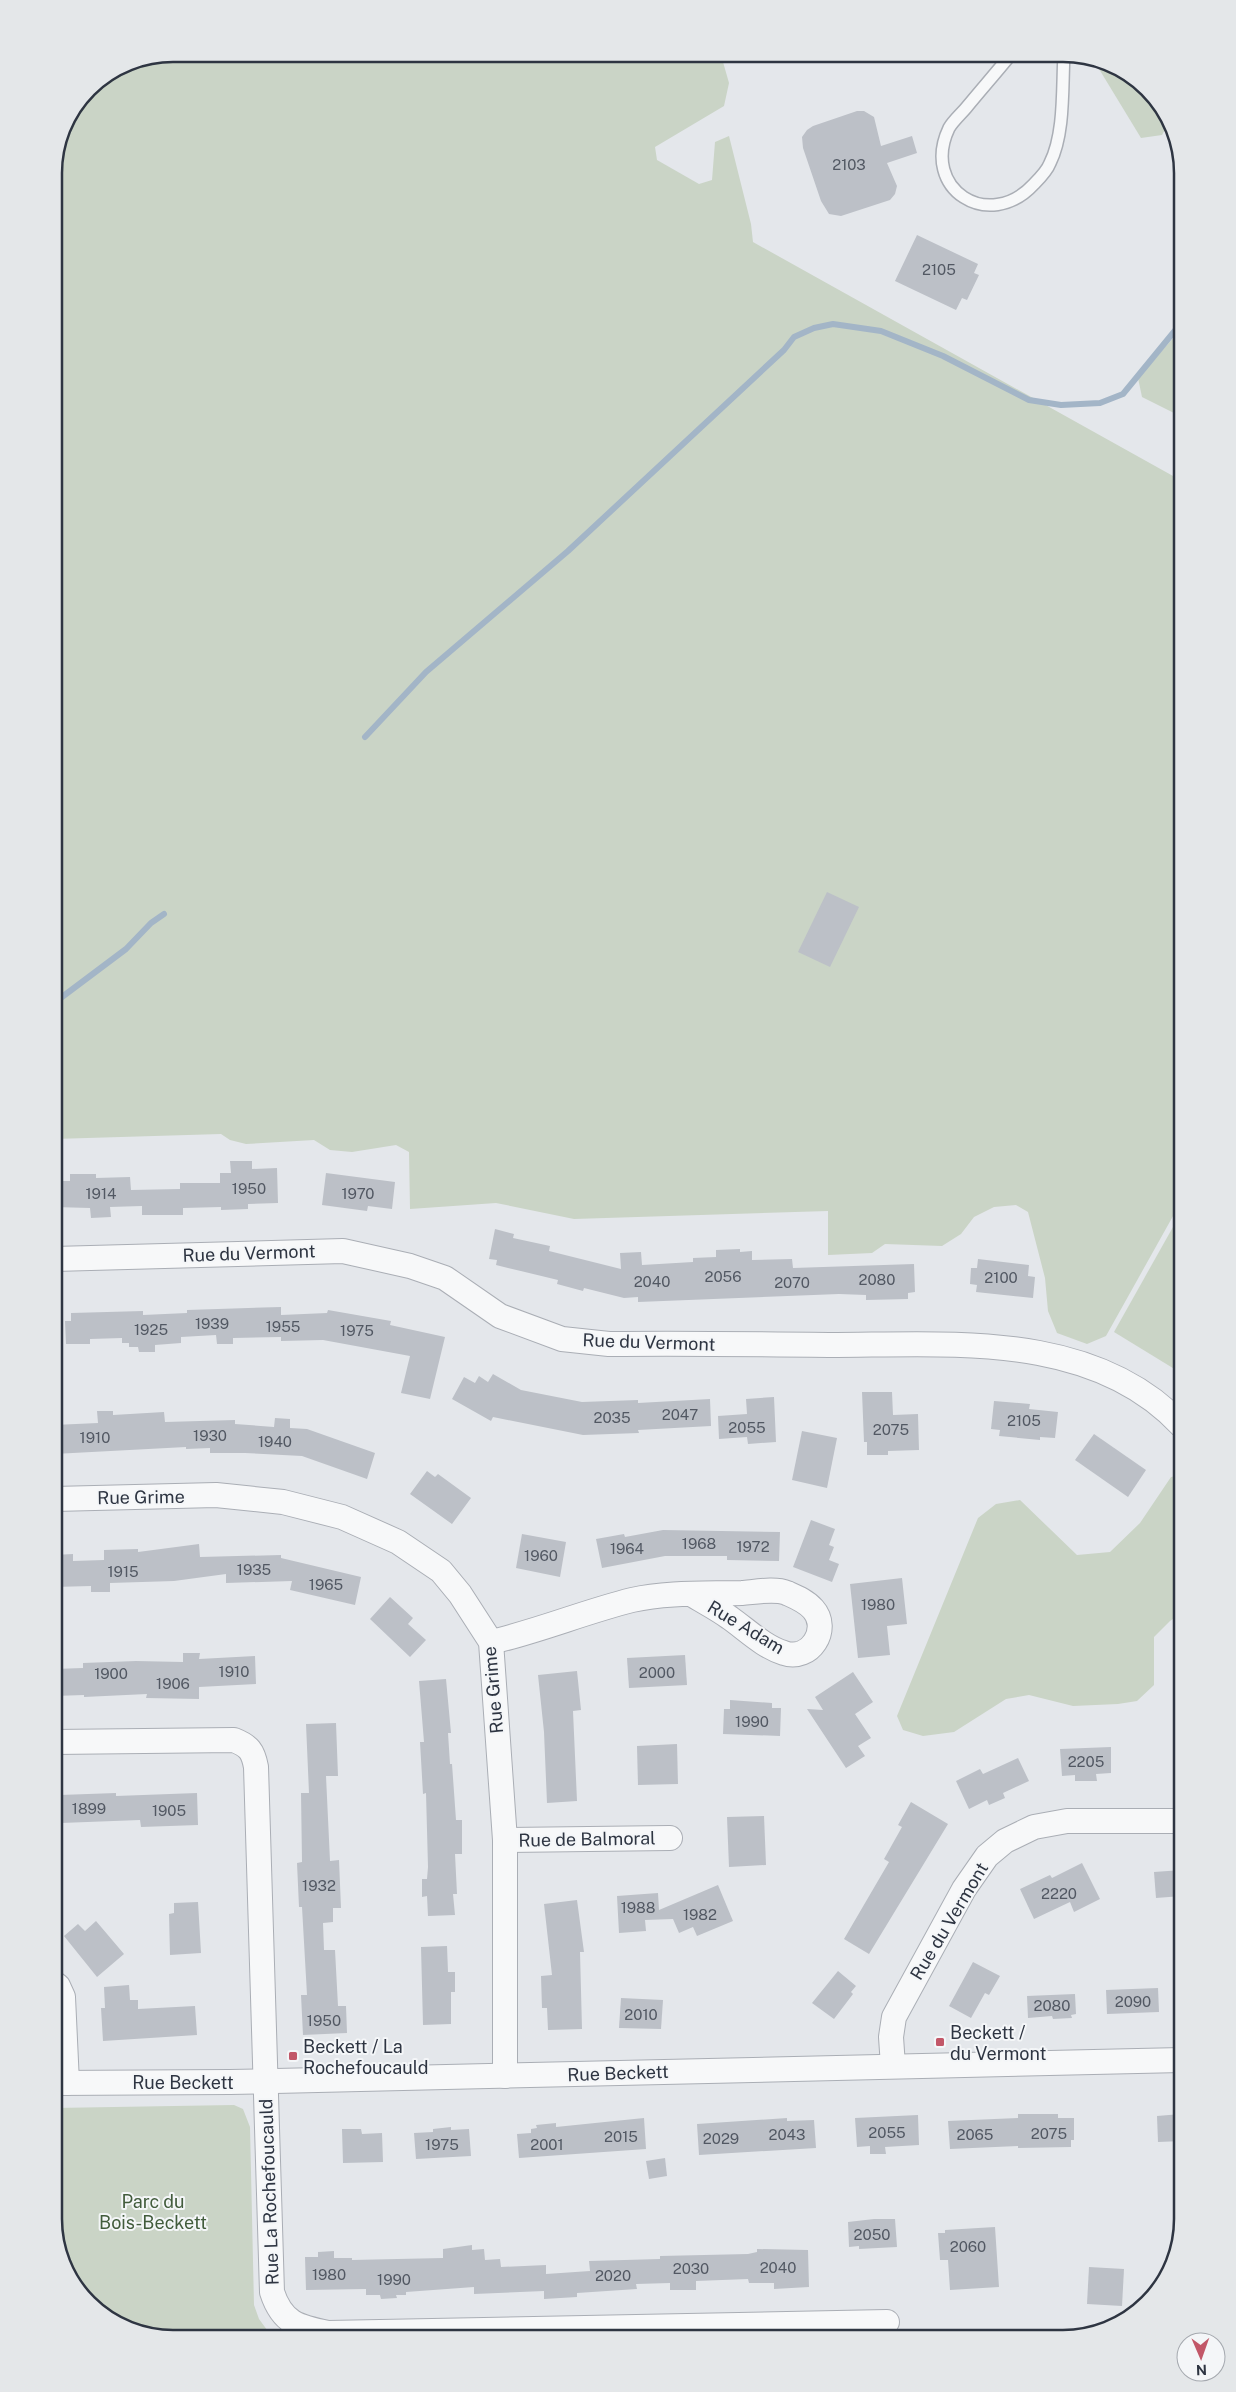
<svg xmlns="http://www.w3.org/2000/svg" width="1236" height="2392" font-family="'Public Sans',sans-serif">
<style>
.green{fill:#cad4c6}
.lines{fill:none;stroke-linecap:round;stroke-linejoin:round}
.stream{stroke:#a3b5c7;stroke-width:6}
.building{fill:#bcc0c7}
.service-casing{stroke:#aaaeb5;stroke-width:14}
.minor-casing{stroke:#aaaeb5;stroke-width:26}
.service{stroke:#f7f8f9;stroke-width:11}
.minor{stroke:#f7f8f9;stroke-width:24}
.poi-dot{fill:#c25768;stroke:#f4f6f8;stroke-width:2}
.labels{text-anchor:middle;dominant-baseline:central;stroke-width:4;stroke-linejoin:round;paint-order:stroke}
.number-label{font-size:15px;fill:#525863}
.street-label{font-size:18px;fill:#2e3542;stroke:#f4f6f8}
.poi-label{font-size:18px;fill:#2e3542;stroke:#f4f6f8;text-anchor:start}
.park-label{font-size:18px;fill:#425c3c;stroke:#f4f6f8}
.rim{fill:none;stroke:#2e3542;stroke-width:2.5}
</style>
<rect width="100%" height="100%" fill="#e4e7eb"/>
<g class="green">
<path d="M174,54H718L710,62H723L729,83L724,106L655,147L657,160L699,184L712,180L715,142L729,136L751,224L753,242L1182,481V1200L1106,1336L1087,1344L1057,1333L1048,1311L1045,1278L1028,1212L1016,1205L994,1207L974,1217L961,1234L942,1246L885,1244L872,1253L828,1255V1211L574,1219L496,1203L410,1209L409,1152L396,1145L352,1152L330,1150L314,1140L246,1144L230,1140L221,1134L54,1139V166L63,127L89,89L128,63Z"/>
<path d="M1096,64L1135,78L1169,122L1162,135L1141,138Z"/>
<path d="M1182,328V417L1142,397L1138,378Z"/>
<path d="M1182,1211V1371L1181,1373L1114,1332Z"/>
<path d="M1182,1475V1613L1170,1621L1154,1637V1685L1137,1701L1118,1704L1073,1706L1029,1695L1006,1699L954,1732L923,1736L903,1730L897,1716L978,1518L996,1504L1020,1500L1077,1555L1110,1552L1140,1523L1171,1477Z"/>
<path d="M234,2105L243,2109L250,2127L254,2305L259,2319L273,2338H166L101,2314L63,2264L54,2218V2108Z"/>
</g>
<g class="lines">
<g class="stream">
<path d="M365,737L426,672L568,551L784,350L794,337L814,328L833,324L881,331L943,356L1029,400L1061,405L1100,403L1123,394L1182,322"/>
<path d="M54,1003L126,949L151,923L164,914"/>
</g>
</g>
<g class="building">
<path d="M857,111H864L874,117L881,146L912,136L917,153L887,163L897,186L895,194L890,200L841,216L829,214L821,201L803,148L802,137L807,130L813,126Z"/>
<path d="M917,235L978,264L974,273L979,275L967,300L962,298L956,310L895,281Z"/>
<path d="M827,892L859,907L830,967L798,952Z"/>
<path d="M230,1161H252V1169L277,1168L278,1203L248,1204V1209L221,1210V1207L183,1208V1215H142V1206L110,1207L111,1217L91,1218L90,1208L54,1207V1181H70V1174H96V1178L130,1177L131,1190L180,1189V1183H220V1173H231Z"/>
<path d="M326,1173L395,1182L392,1209L368,1206L367,1211L322,1205Z"/>
<path d="M495,1229L514,1234L513,1238L550,1246L549,1251L621,1269L620,1253L641,1252L642,1265L693,1262V1258L716,1257V1250L740,1249V1252L752,1251V1260L792,1259L793,1268L914,1264L915,1292L908,1293V1299L866,1300V1295L839,1294L638,1302V1297L624,1298L584,1288L583,1291L557,1284L558,1280L496,1265L497,1260L489,1259Z"/>
<path d="M978,1259L1029,1265L1028,1276L1035,1277L1033,1298L976,1292L977,1285L970,1284L971,1268H977Z"/>
<path d="M281,1307V1315L327,1313L328,1310L391,1321L390,1325L445,1337L430,1399L401,1393L410,1356L323,1340L281,1341V1337L233,1338V1344H217L216,1335L181,1337V1343L155,1345V1352H139L138,1347H129V1343H122V1338L90,1339V1344H66L65,1321H71V1313L143,1311V1315L187,1313V1310Z"/>
<path d="M493,1374L521,1390L582,1402L638,1400V1403L710,1399L711,1426L638,1430L639,1433L583,1435L493,1417L491,1421L452,1399L464,1377L475,1383L479,1376L488,1382Z"/>
<path d="M862,1392H892L893,1415L918,1414L919,1450L888,1451V1455H867V1442H864Z"/>
<path d="M774,1397L776,1442L748,1444L747,1437L719,1439L718,1416L747,1414L746,1399Z"/>
<path d="M994,1401L1030,1404L1029,1409L1058,1412L1055,1438L1040,1437V1440L999,1436L1000,1430L991,1429Z"/>
<path d="M97,1411H113V1415L164,1412L165,1422L235,1420V1424L274,1427L275,1418L290,1419V1428L307,1429L375,1453L367,1479L302,1456L245,1453H210V1448L186,1449V1447L54,1454V1425L98,1423Z"/>
<path d="M802,1431L837,1438L827,1488L792,1480Z"/>
<path d="M1094,1434L1146,1470L1128,1497L1075,1460Z"/>
<path d="M427,1471L435,1477L438,1474L471,1498L452,1524L410,1494Z"/>
<path d="M811,1520L835,1529L829,1545L834,1547L829,1560L839,1564L832,1582L793,1567Z"/>
<path d="M663,1530L780,1532L779,1561L727,1560V1556H665L602,1568L596,1539L624,1534L625,1537Z"/>
<path d="M522,1534L566,1542L560,1577L516,1568Z"/>
<path d="M199,1544L200,1557L281,1555V1558L361,1577L355,1605L290,1590L292,1581L226,1583V1574L174,1581L110,1583V1592H91V1586L54,1587V1555L73,1554V1561L104,1560V1550L138,1549V1552Z"/>
<path d="M902,1578L907,1624L887,1626L890,1655L858,1658L850,1584Z"/>
<path d="M390,1597L413,1618L408,1624L426,1640L410,1657L370,1619Z"/>
<path d="M183,1653H200L199,1659L255,1656L256,1684L199,1687V1699L146,1698L147,1694L84,1697V1695L54,1696V1669L83,1668V1663L136,1661L183,1662Z"/>
<path d="M685,1655L687,1685L629,1688L627,1658Z"/>
<path d="M577,1671L581,1710L573,1711L577,1801L547,1803L544,1732L538,1675Z"/>
<path d="M853,1672L873,1702L855,1714L871,1738L858,1746L865,1756L846,1768L807,1709L823,1710L815,1697Z"/>
<path d="M446,1679L451,1733H448L450,1764H452L456,1820H462V1854H455L457,1894H453L455,1915L428,1916L427,1896L422,1897V1879H427L428,1867L426,1793L423,1794L420,1742H424L419,1681Z"/>
<path d="M730,1700L772,1703V1708H781L780,1736L723,1734L724,1709H730Z"/>
<path d="M336,1723L338,1776H326L330,1861L339,1860L341,1908H333V1922L323,1923L324,1950H335L338,2006H346L347,2033L303,2035L301,1995H307L302,1907H299L297,1863L302,1862L301,1793H309L306,1724Z"/>
<path d="M677,1744L678,1784L638,1785L637,1746Z"/>
<path d="M1111,1747V1773L1096,1774L1097,1781H1075V1775L1062,1776L1060,1749Z"/>
<path d="M1018,1758L1029,1781L1003,1793L1005,1798L989,1805L987,1800L969,1809L956,1781L980,1769L983,1774Z"/>
<path d="M116,1793V1796L197,1793L198,1825L141,1827L140,1820L61,1823L60,1795Z"/>
<path d="M911,1802L948,1824L869,1954L844,1939L889,1862L884,1859L902,1827L898,1825Z"/>
<path d="M764,1816L766,1865L729,1867L727,1817Z"/>
<path d="M1082,1863L1100,1899L1074,1912L1070,1902L1034,1919L1020,1889L1050,1875L1052,1878Z"/>
<path d="M1182,1870V1896L1156,1898L1154,1872Z"/>
<path d="M718,1885L733,1921L697,1936L693,1927L679,1933L673,1919L645,1920L646,1931L619,1933L617,1896L658,1893L659,1910Z"/>
<path d="M577,1900L584,1952H580L582,2029L548,2030L547,2008H542L541,1976L552,1975L544,1904Z"/>
<path d="M198,1902L201,1953L170,1955L169,1914L174,1913V1903Z"/>
<path d="M96,1921L124,1954L97,1977L64,1936L78,1924L85,1931Z"/>
<path d="M447,1946L448,1972H455V1992H451V2024L423,2025L421,1947Z"/>
<path d="M973,1962L1000,1976L989,1995L985,1993L971,2018L949,2006Z"/>
<path d="M838,1971L856,1986L851,1992L853,1994L834,2019L812,2003Z"/>
<path d="M129,1985L130,2000H138V2009L195,2006L197,2035L103,2041L101,2008H105L104,1987Z"/>
<path d="M1158,1988L1159,2012L1107,2014L1106,1990Z"/>
<path d="M1075,1994L1076,2014L1071,2015L1072,2018L1053,2019L1052,2016L1028,2018L1027,1996Z"/>
<path d="M621,1998L663,2000L661,2029L619,2028Z"/>
<path d="M1018,2114H1058V2118H1074V2140H1071V2147L1018,2148V2146L950,2149L948,2121L1018,2118Z"/>
<path d="M1181,2114L1182,2141L1158,2142L1157,2116Z"/>
<path d="M918,2115L919,2145L885,2147L886,2154H870V2146L857,2147L855,2118Z"/>
<path d="M644,2118L646,2149L519,2158L517,2134L531,2133V2129L537,2128L536,2125L556,2123V2127Z"/>
<path d="M787,2118V2121L814,2120L816,2148L699,2155L697,2124Z"/>
<path d="M451,2127V2130L469,2129L471,2156L416,2159L414,2133L433,2132V2129Z"/>
<path d="M342,2129H361L362,2134L382,2133L383,2162L343,2163Z"/>
<path d="M665,2158L667,2176L649,2179L646,2161Z"/>
<path d="M874,2219H895L897,2247L859,2249V2246L849,2247L848,2222Z"/>
<path d="M995,2227L999,2287L950,2290L948,2260H940L938,2233H945V2230Z"/>
<path d="M472,2245V2250L484,2249L485,2260L500,2259L501,2267L546,2265V2274L590,2271L589,2261L660,2259V2256L748,2254L757,2252V2249L808,2250L809,2287L774,2289V2283H749L748,2279L696,2281V2290H670V2283L636,2284L637,2289L577,2293V2297L544,2299V2291L474,2294V2287L406,2292V2295H396L397,2298L381,2299L380,2295H366V2289L306,2290L305,2257H318V2252L334,2251V2258H352V2260L443,2258V2249Z"/>
<path d="M1089,2267L1124,2269L1122,2306L1087,2304Z"/>
</g>
<g class="lines">
<g class="service-casing">
<path id="service" d="M1014,54L1008,58C994,75 980,91 966,108C961,114 953,121 949,128C920,189 989,233 1034,184C1040,178 1047,171 1050,163C1065,133 1062,87 1064,54"/>
</g>
<g class="minor-casing">
<g id="minor">
<path d="M54,1259L343,1251L410,1266L445,1278L500,1316L562,1339L609,1344C683,1343 756,1344 829,1345C948,1345 1093,1330 1182,1426"/>
<path d="M54,1499L216,1495L283,1502L342,1517L398,1542L441,1571L460,1594L491,1642L505,1840V2076"/>
<path d="M491,1642C539,1631 584,1612 632,1600C667,1592 706,1594 742,1593C755,1592 775,1588 787,1593C796,1597 806,1601 813,1609C831,1629 810,1662 784,1653C764,1647 747,1630 730,1618C718,1609 704,1602 691,1594"/>
<path d="M54,1742L234,1740C249,1746 253,1751 256,1767L272,2292C282,2323 298,2327 328,2333L887,2322"/>
<path d="M505,1840L670,1838"/>
<path d="M54,1983L58,1986L63,1997L67,2083"/>
<path d="M893,2066L891,2037L894,2017L964,1889L987,1856L1005,1841L1034,1827L1067,1821H1182"/>
<path d="M54,2083L230,2082L1182,2060"/>
</g>
</g>
<use href="#service" class="service"/>
<use href="#minor" class="minor"/>
</g>
<g class="poi-dot">
<rect x="935" y="2037" width="10" height="10" rx="2.5"/>
<rect x="288" y="2051" width="10" height="10" rx="2.5"/>
</g>
<g class="labels">
<g class="number-label">
<text x="849" y="164">2103</text>
<text x="939" y="269">2105</text>
<text x="249" y="1188">1950</text>
<text x="101" y="1193">1914</text>
<text x="358" y="1193">1970</text>
<text x="723" y="1276">2056</text>
<text x="1001" y="1277">2100</text>
<text x="877" y="1279">2080</text>
<text x="652" y="1281">2040</text>
<text x="792" y="1282">2070</text>
<text x="212" y="1323">1939</text>
<text x="283" y="1326">1955</text>
<text x="151" y="1329">1925</text>
<text x="357" y="1330">1975</text>
<text x="680" y="1414">2047</text>
<text x="612" y="1417">2035</text>
<text x="1024" y="1420">2105</text>
<text x="747" y="1427">2055</text>
<text x="891" y="1429">2075</text>
<text x="210" y="1435">1930</text>
<text x="95" y="1437">1910</text>
<text x="275" y="1441">1940</text>
<text x="699" y="1543">1968</text>
<text x="753" y="1546">1972</text>
<text x="627" y="1548">1964</text>
<text x="541" y="1555">1960</text>
<text x="254" y="1569">1935</text>
<text x="123" y="1571">1915</text>
<text x="326" y="1584">1965</text>
<text x="878" y="1604">1980</text>
<text x="234" y="1671">1910</text>
<text x="657" y="1672">2000</text>
<text x="111" y="1673">1900</text>
<text x="173" y="1683">1906</text>
<text x="752" y="1721">1990</text>
<text x="1086" y="1761">2205</text>
<text x="89" y="1808">1899</text>
<text x="169" y="1810">1905</text>
<text x="319" y="1885">1932</text>
<text x="1059" y="1893">2220</text>
<text x="638" y="1907">1988</text>
<text x="700" y="1914">1982</text>
<text x="1133" y="2001">2090</text>
<text x="1052" y="2005">2080</text>
<text x="641" y="2014">2010</text>
<text x="324" y="2020">1950</text>
<text x="887" y="2132">2055</text>
<text x="1049" y="2133">2075</text>
<text x="787" y="2134">2043</text>
<text x="975" y="2134">2065</text>
<text x="621" y="2136">2015</text>
<text x="721" y="2138">2029</text>
<text x="442" y="2144">1975</text>
<text x="547" y="2144">2001</text>
<text x="872" y="2234">2050</text>
<text x="968" y="2246">2060</text>
<text x="778" y="2267">2040</text>
<text x="691" y="2268">2030</text>
<text x="329" y="2274">1980</text>
<text x="613" y="2275">2020</text>
<text x="394" y="2279">1990</text>
</g>
<g class="street-label">
<text transform="translate(249 1253) rotate(-2)">Rue du Vermont</text>
<text transform="translate(649 1342) rotate(2)">Rue du Vermont</text>
<text transform="translate(141 1497) rotate(-1)">Rue Grime</text>
<text transform="translate(746 1627) rotate(31)">Rue Adam</text>
<text transform="translate(493 1690) rotate(-95)">Rue Grime</text>
<text transform="translate(587 1839) rotate(-1)">Rue de Balmoral</text>
<text transform="translate(949 1921) rotate(-59)">Rue du Vermont</text>
<text transform="translate(618 2073) rotate(-2)">Rue Beckett</text>
<text x="183" y="2082">Rue Beckett</text>
<text transform="translate(269 2192) rotate(-92)">Rue La Rochefoucauld</text>
</g>
<g class="poi-label">
<text x="950" y="2032">Beckett /<tspan x="950" dy="21">du Vermont</tspan></text>
<text x="303" y="2046">Beckett / La<tspan x="303" dy="21">Rochefoucauld</tspan></text>
</g>
<g class="park-label">
<text x="153" y="2201">Parc du<tspan x="153" dy="21">Bois-Beckett</tspan></text>
</g>
</g>
<path d="M0 0H1236V2392H0ZM173 62H1063A111 111 0 0 1 1174 173V2219A111 111 0 0 1 1063 2330H173A111 111 0 0 1 62 2219V173A111 111 0 0 1 173 62Z" fill="#e4e7e9" fill-rule="evenodd"/>
<path class="rim" d="M173 62H1063A111 111 0 0 1 1174 173V2219A111 111 0 0 1 1063 2330H173A111 111 0 0 1 62 2219V173A111 111 0 0 1 173 62Z"/>
<g transform="translate(1201 2357) rotate(178)"><circle r="24" fill="#f4f6f8" stroke="#a5a9af"/>
<path d="M0-4L9 19L0 12L-9 19Z" fill="#c25768"/>
<text y="-8" font-size="14" font-weight="bold" text-anchor="middle" fill="#2e3542">N</text>
</g>
</svg>
